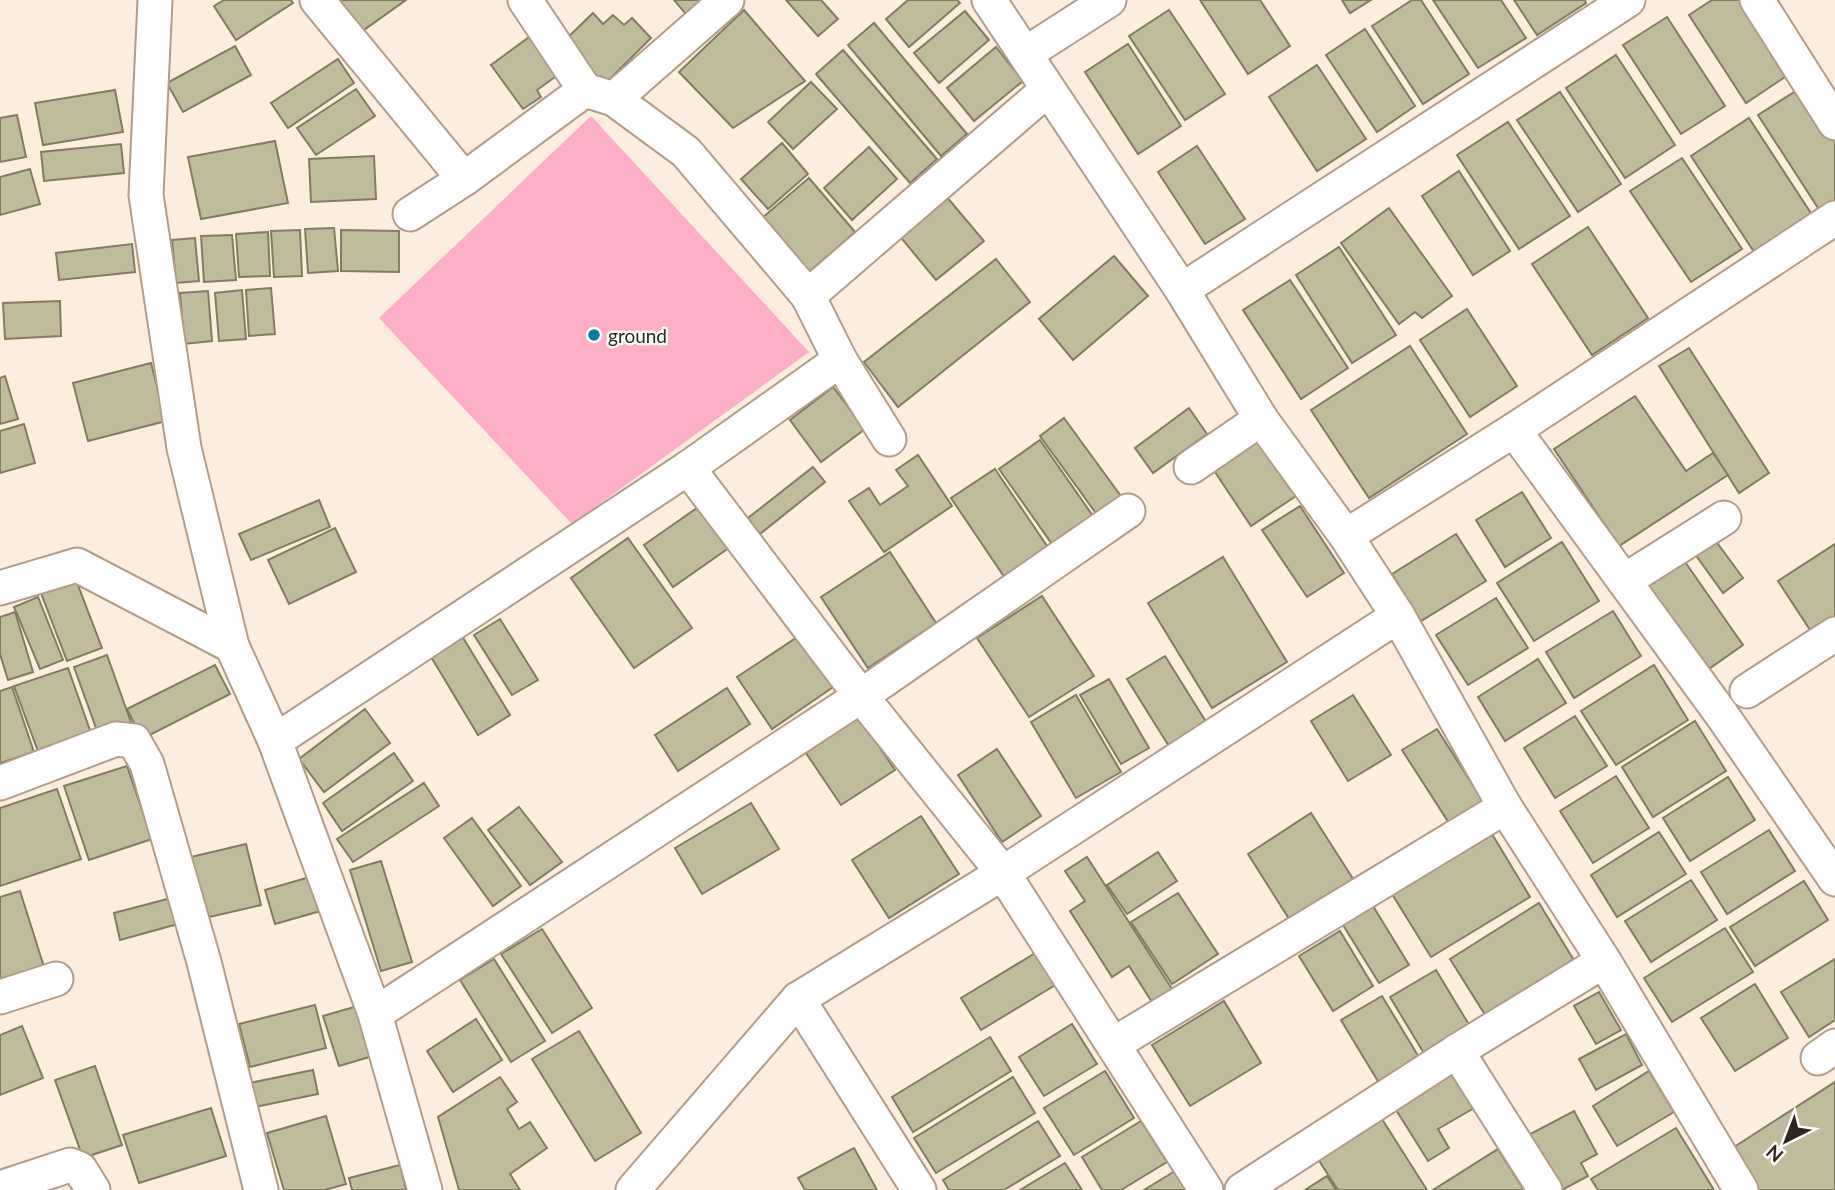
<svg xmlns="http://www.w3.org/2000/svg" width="1835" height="1190" font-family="Lato,sans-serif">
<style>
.green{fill:#fcafc6}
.building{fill:#c0bb9d;stroke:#827d61;stroke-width:2}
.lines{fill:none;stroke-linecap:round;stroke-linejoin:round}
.street-casing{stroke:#b49d87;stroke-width:37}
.street{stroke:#fff;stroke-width:33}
.poi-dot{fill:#0c7ba4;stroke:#fff;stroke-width:2.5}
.labels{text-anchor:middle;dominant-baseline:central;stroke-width:5;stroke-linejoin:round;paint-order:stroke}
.poi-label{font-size:19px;fill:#2f261d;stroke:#fff;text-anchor:start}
</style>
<rect width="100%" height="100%" fill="#fceddf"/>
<path class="green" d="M591,116L809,352L572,524L379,318Z"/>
<g class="building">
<path d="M224,0H291L293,3L236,40L214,6Z"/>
<path d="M337,0H406L361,32Z"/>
<path d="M674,0H717L691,20Z"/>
<path d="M786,0H821L838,19L818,36Z"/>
<path d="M908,0H957L960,3L909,47L886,19Z"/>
<path d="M1200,0H1260L1290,46L1248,74Z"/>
<path d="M1342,0H1371L1350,13Z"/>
<path d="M1412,0H1421L1469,74L1423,104L1372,26Z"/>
<path d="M1433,0H1501L1526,38L1478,68Z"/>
<path d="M1514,0H1585L1586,3L1537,35Z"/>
<path d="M1712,0H1743L1791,73L1746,103L1689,15Z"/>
<path d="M744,10L805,81L733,128L679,72Z"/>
<path d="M1169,10L1225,94L1185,120L1129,36Z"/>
<path d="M965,11L989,40L939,83L914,53Z"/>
<path d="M593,13L603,24L613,15L624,25L632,18L651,38L605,84L563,42Z"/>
<path d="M1667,17L1725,106L1681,134L1623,45Z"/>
<path d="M874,23L967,134L941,156L848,45Z"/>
<path d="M1365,29L1415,106L1377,132L1326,55Z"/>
<path d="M536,32L563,71L537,90L541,97L523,109L491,65Z"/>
<path d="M1128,44L1181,126L1138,154L1085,72Z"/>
<path d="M235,46L251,75L183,112L167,83Z"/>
<path d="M996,47L1023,81L974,121L947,88Z"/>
<path d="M843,50L937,159L910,183L816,74Z"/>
<path d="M1616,55L1675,145L1625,178L1566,88Z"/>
<path d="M338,59L354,83L288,128L271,103Z"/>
<path d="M1317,65L1366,139L1317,171L1269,97Z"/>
<path d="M811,82L837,109L793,149L768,122Z"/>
<path d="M1802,87L1835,137V201L1820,211L1758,115Z"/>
<path d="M356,89L375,116L316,155L297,128Z"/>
<path d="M115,90L123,132L43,145L35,103Z"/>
<path d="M1560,92L1621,184L1578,212L1517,120Z"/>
<path d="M17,115L26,157L0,162V118Z"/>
<path d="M1749,118L1816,221L1758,258L1691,156Z"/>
<path d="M1508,122L1570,216L1519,249L1457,155Z"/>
<path d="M275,141L288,203L201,219L188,157Z"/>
<path d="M782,143L808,174L768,209L741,179Z"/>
<path d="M121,144L124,173L44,181L41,152Z"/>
<path d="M1197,146L1245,219L1205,244L1158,172Z"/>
<path d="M869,147L897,179L852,220L824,188Z"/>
<path d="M374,156L376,199L311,202L309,159Z"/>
<path d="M1682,158L1742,249L1691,282L1630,191Z"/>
<path d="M30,169L40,204L0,215V177Z"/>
<path d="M1459,171L1510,251L1473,275L1422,196Z"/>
<path d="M809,178L855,232L808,273L762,218Z"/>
<path d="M940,189L984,241L936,280L893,228Z"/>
<path d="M1389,208L1452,296L1422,318L1415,312L1399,324L1341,243Z"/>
<path d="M1588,227L1648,318L1592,355L1532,264Z"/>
<path d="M334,228L338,271L308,273L305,229Z"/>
<path d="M300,230L302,276L274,277L271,231Z"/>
<path d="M341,230L399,231V272L341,271Z"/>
<path d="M268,232L270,276L239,277L236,234Z"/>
<path d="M232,235L236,280L204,282L201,236Z"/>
<path d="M195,238L199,281L176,283L172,240Z"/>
<path d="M132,244L135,272L59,280L56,253Z"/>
<path d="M1339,247L1396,335L1352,363L1296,275Z"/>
<path d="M1114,256L1148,296L1073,360L1039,319Z"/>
<path d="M996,259L1030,302L898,407L864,362Z"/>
<path d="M1290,280L1348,368L1301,399L1243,310Z"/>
<path d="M271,288L275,334L249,336L246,290Z"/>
<path d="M242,290L246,339L219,341L215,293Z"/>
<path d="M208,291L212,341L184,344L180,293Z"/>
<path d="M60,301L61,336L5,339L3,303Z"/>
<path d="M1467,309L1517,386L1470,417L1420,340Z"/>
<path d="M1410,346L1467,434L1369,498L1311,410Z"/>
<path d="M1689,348L1769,473L1739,493L1659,366Z"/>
<path d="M151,363L166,421L88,441L73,383Z"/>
<path d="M5,376L18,419L0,424V378Z"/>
<path d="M833,387L865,429L821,462L790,420Z"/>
<path d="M1635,396L1686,471L1713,453L1728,475L1619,546L1554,449Z"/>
<path d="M1189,408L1207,434L1153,473L1135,448Z"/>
<path d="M1064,418L1123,499L1098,516L1040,436Z"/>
<path d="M24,424L35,463L0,473V431Z"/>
<path d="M1257,437L1296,496L1251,526L1211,466Z"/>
<path d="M1040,440L1093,516L1052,544L999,469Z"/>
<path d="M918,455L952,506L884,552L849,501L869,488L880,505L908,486L896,470Z"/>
<path d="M813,467L825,482L760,534L748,518Z"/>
<path d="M995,469L1049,549L1005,578L951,498Z"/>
<path d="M1522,492L1551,538L1505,567L1476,520Z"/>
<path d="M319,500L330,527L251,560L239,534Z"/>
<path d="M704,503L733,545L673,587L644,545Z"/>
<path d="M1300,506L1344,573L1307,597L1262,530Z"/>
<path d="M335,528L356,572L289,604L268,560Z"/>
<path d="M1456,534L1486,581L1421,621L1392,574Z"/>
<path d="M628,538L692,628L634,668L571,578Z"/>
<path d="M1715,540L1743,578L1723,593L1695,554Z"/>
<path d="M1562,542L1599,601L1534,641L1497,583Z"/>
<path d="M1835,544V622L1814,636L1778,581Z"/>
<path d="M890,552L936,623L868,668L821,597Z"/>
<path d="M1223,557L1287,662L1212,708L1148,603Z"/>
<path d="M1683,559L1743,645L1706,671L1646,584Z"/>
<path d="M76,580L102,648L67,661L41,593Z"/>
<path d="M1042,596L1094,676L1029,717L977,638Z"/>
<path d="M38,597L63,660L40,669L14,607Z"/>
<path d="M1496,598L1528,648L1468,685L1436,635Z"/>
<path d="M1613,611L1641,656L1574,698L1546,652Z"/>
<path d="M15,612L33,672L8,680L0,654V617Z"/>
<path d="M500,619L538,680L512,695L474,635Z"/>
<path d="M805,632L839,683L772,729L737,677Z"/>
<path d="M462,636L510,715L478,735L430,655Z"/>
<path d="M107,655L133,728L100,739L74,667Z"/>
<path d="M1165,656L1208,725L1170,748L1127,679Z"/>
<path d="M1538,659L1566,703L1505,741L1478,697Z"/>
<path d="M215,665L230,694L142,739L127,709Z"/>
<path d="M1654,665L1688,720L1616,765L1581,711Z"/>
<path d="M68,668L92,736L39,754L14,686Z"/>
<path d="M1109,679L1149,748L1121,764L1080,695Z"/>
<path d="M12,687L34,752L0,763V691Z"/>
<path d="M727,688L750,724L678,771L655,735Z"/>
<path d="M1076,695L1121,772L1076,798L1031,722Z"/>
<path d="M1353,695L1391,755L1348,781L1311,721Z"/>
<path d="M365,709L390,743L324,792L299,759Z"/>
<path d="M858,715L895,770L841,805L804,750Z"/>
<path d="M1575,716L1607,766L1555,798L1524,748Z"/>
<path d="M1695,721L1726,771L1653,817L1622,767Z"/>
<path d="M1437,729L1483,801L1449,823L1402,750Z"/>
<path d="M997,749L1041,816L1002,842L958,775Z"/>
<path d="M394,753L413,781L342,831L323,803Z"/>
<path d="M127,766L152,839L89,860L64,786Z"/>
<path d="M1616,776L1649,828L1593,863L1560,811Z"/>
<path d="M1728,777L1755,820L1690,861L1663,818Z"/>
<path d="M424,783L439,806L353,862L337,839Z"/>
<path d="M57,789L81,859L0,886V808Z"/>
<path d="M751,803L779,849L702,894L675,848Z"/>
<path d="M519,807L562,862L530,885L488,830Z"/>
<path d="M1311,813L1355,882L1291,922L1248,854Z"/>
<path d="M921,816L959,874L889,918L852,860Z"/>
<path d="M472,818L521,886L493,906L444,838Z"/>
<path d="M1769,830L1795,871L1727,914L1701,872Z"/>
<path d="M1659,832L1686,874L1617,917L1591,875Z"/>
<path d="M1492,834L1530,897L1431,957L1392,894Z"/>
<path d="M246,844L261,905L205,918L191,857Z"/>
<path d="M1158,852L1177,881L1127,914L1107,885Z"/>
<path d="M1087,857L1172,989L1152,1002L1129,966L1112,977L1070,911L1085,901L1065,871Z"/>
<path d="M381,861L412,962L381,971L350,870Z"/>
<path d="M313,876L324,910L275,924L265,890Z"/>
<path d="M1691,880L1717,920L1651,962L1625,921Z"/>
<path d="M1804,881L1828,920L1755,966L1730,927Z"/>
<path d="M20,891L45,970L0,984V897Z"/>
<path d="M1178,893L1218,954L1172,984L1131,922Z"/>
<path d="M171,898L178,924L120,940L114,913Z"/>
<path d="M1539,903L1578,967L1489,1021L1450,959Z"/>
<path d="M1373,906L1409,965L1379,983L1343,925Z"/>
<path d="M1725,928L1753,972L1672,1022L1644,978Z"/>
<path d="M542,929L592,1008L552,1033L501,954Z"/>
<path d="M1340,931L1373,986L1333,1011L1299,956Z"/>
<path d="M1037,952L1057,984L981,1030L961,998Z"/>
<path d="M494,959L545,1041L511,1062L460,980Z"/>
<path d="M1835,959V1020L1809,1037L1781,992Z"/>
<path d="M1436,970L1474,1033L1428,1060L1390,997Z"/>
<path d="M1755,984L1788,1038L1735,1071L1701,1018Z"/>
<path d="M1599,992L1621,1030L1596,1044L1574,1006Z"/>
<path d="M1382,996L1423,1064L1382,1088L1341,1020Z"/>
<path d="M1224,1001L1261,1063L1190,1106L1152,1045Z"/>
<path d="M315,1005L326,1048L250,1067L239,1024Z"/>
<path d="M361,1005L376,1055L339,1066L323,1016Z"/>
<path d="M476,1019L502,1060L453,1092L427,1051Z"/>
<path d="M1072,1024L1097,1064L1044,1096L1019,1057Z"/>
<path d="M22,1026L43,1078L0,1095V1035Z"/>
<path d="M579,1031L641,1133L595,1161L532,1059Z"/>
<path d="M1626,1034L1642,1065L1596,1090L1579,1059Z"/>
<path d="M990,1037L1011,1071L913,1132L892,1097Z"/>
<path d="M95,1066L122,1145L83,1158L55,1080Z"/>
<path d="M1457,1066L1481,1104L1438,1129L1449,1148L1428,1161L1393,1105Z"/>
<path d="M313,1070L318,1094L245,1109L240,1085Z"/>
<path d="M1105,1071L1134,1118L1074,1155L1044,1108Z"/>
<path d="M1649,1071L1674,1112L1617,1146L1593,1106Z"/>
<path d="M500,1077L517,1102L507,1109L519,1129L530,1122L547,1148L510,1174L520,1190H459L438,1117Z"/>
<path d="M1013,1077L1035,1113L936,1173L914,1138Z"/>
<path d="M1835,1082V1190H1758L1731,1149Z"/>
<path d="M211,1108L226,1156L139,1183L123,1135Z"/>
<path d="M1574,1111L1597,1154L1581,1163L1588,1176L1562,1190H1551L1523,1138Z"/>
<path d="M326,1116L346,1184L325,1190H284L267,1133Z"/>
<path d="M1380,1116L1427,1190H1338L1316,1156Z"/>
<path d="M1038,1121L1060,1156L1004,1190H949L943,1180Z"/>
<path d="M1141,1121L1167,1162L1121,1190H1102L1082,1157Z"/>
<path d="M1676,1128L1714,1190H1598L1591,1179Z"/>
<path d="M854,1148L877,1190H805L798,1178Z"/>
<path d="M1498,1149L1524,1190H1433Z"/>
<path d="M1065,1163L1082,1190H1020Z"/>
<path d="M400,1165L406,1190H352L349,1178Z"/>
<path d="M1175,1171L1187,1190H1144Z"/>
<path d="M1327,1176L1336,1190H1305Z"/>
</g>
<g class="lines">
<g class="street-casing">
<g id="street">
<path d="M155,0L146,195L184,448L232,646L275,741L375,1014L425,1190"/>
<path d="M317,0L464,179"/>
<path d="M525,0L585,90"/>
<path d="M989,0L1182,290L1261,419L1346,536L1398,616L1505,807L1604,961L1741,1190"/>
<path d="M1757,0L1835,123"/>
<path d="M1025,54L1109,0"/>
<path d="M614,99L727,0"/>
<path d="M410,214L464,179L585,90L614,99L686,152L808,296"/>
<path d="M1182,290L1628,0"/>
<path d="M840,360L889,439"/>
<path d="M1514,430L1722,715L1835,879"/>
<path d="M1191,467L1261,419"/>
<path d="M688,468L861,696L1003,873L1206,1190"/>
<path d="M1346,536L1514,430L1835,218"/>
<path d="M1624,581L1724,518"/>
<path d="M0,588L77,565L232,646"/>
<path d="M1747,691L1835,634"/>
<path d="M275,741L688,468L840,360L808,296L1047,90"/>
<path d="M0,783L116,739L134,741L147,764L204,962L261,1190"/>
<path d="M0,997L56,979"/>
<path d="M798,999L919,1190"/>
<path d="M375,1014L861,696L1128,511"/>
<path d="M1114,1044L1505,807"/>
<path d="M1457,1051L1545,1190"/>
<path d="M1818,1058L1835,1046"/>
<path d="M0,1188L70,1165L80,1169L93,1190"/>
<path d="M633,1190L798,999L1003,873L1398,616"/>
<path d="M1242,1190L1457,1051L1604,961"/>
</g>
</g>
<use href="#street" class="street"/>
</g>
<circle class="poi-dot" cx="594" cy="335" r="7"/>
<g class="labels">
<g class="poi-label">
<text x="608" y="335">ground</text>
</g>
</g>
<g transform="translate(1786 1141) rotate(222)" stroke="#ffffff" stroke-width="5" paint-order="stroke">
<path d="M0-5L12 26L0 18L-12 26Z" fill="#2f261d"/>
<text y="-10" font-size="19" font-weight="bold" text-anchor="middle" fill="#2f261d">N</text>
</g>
</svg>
